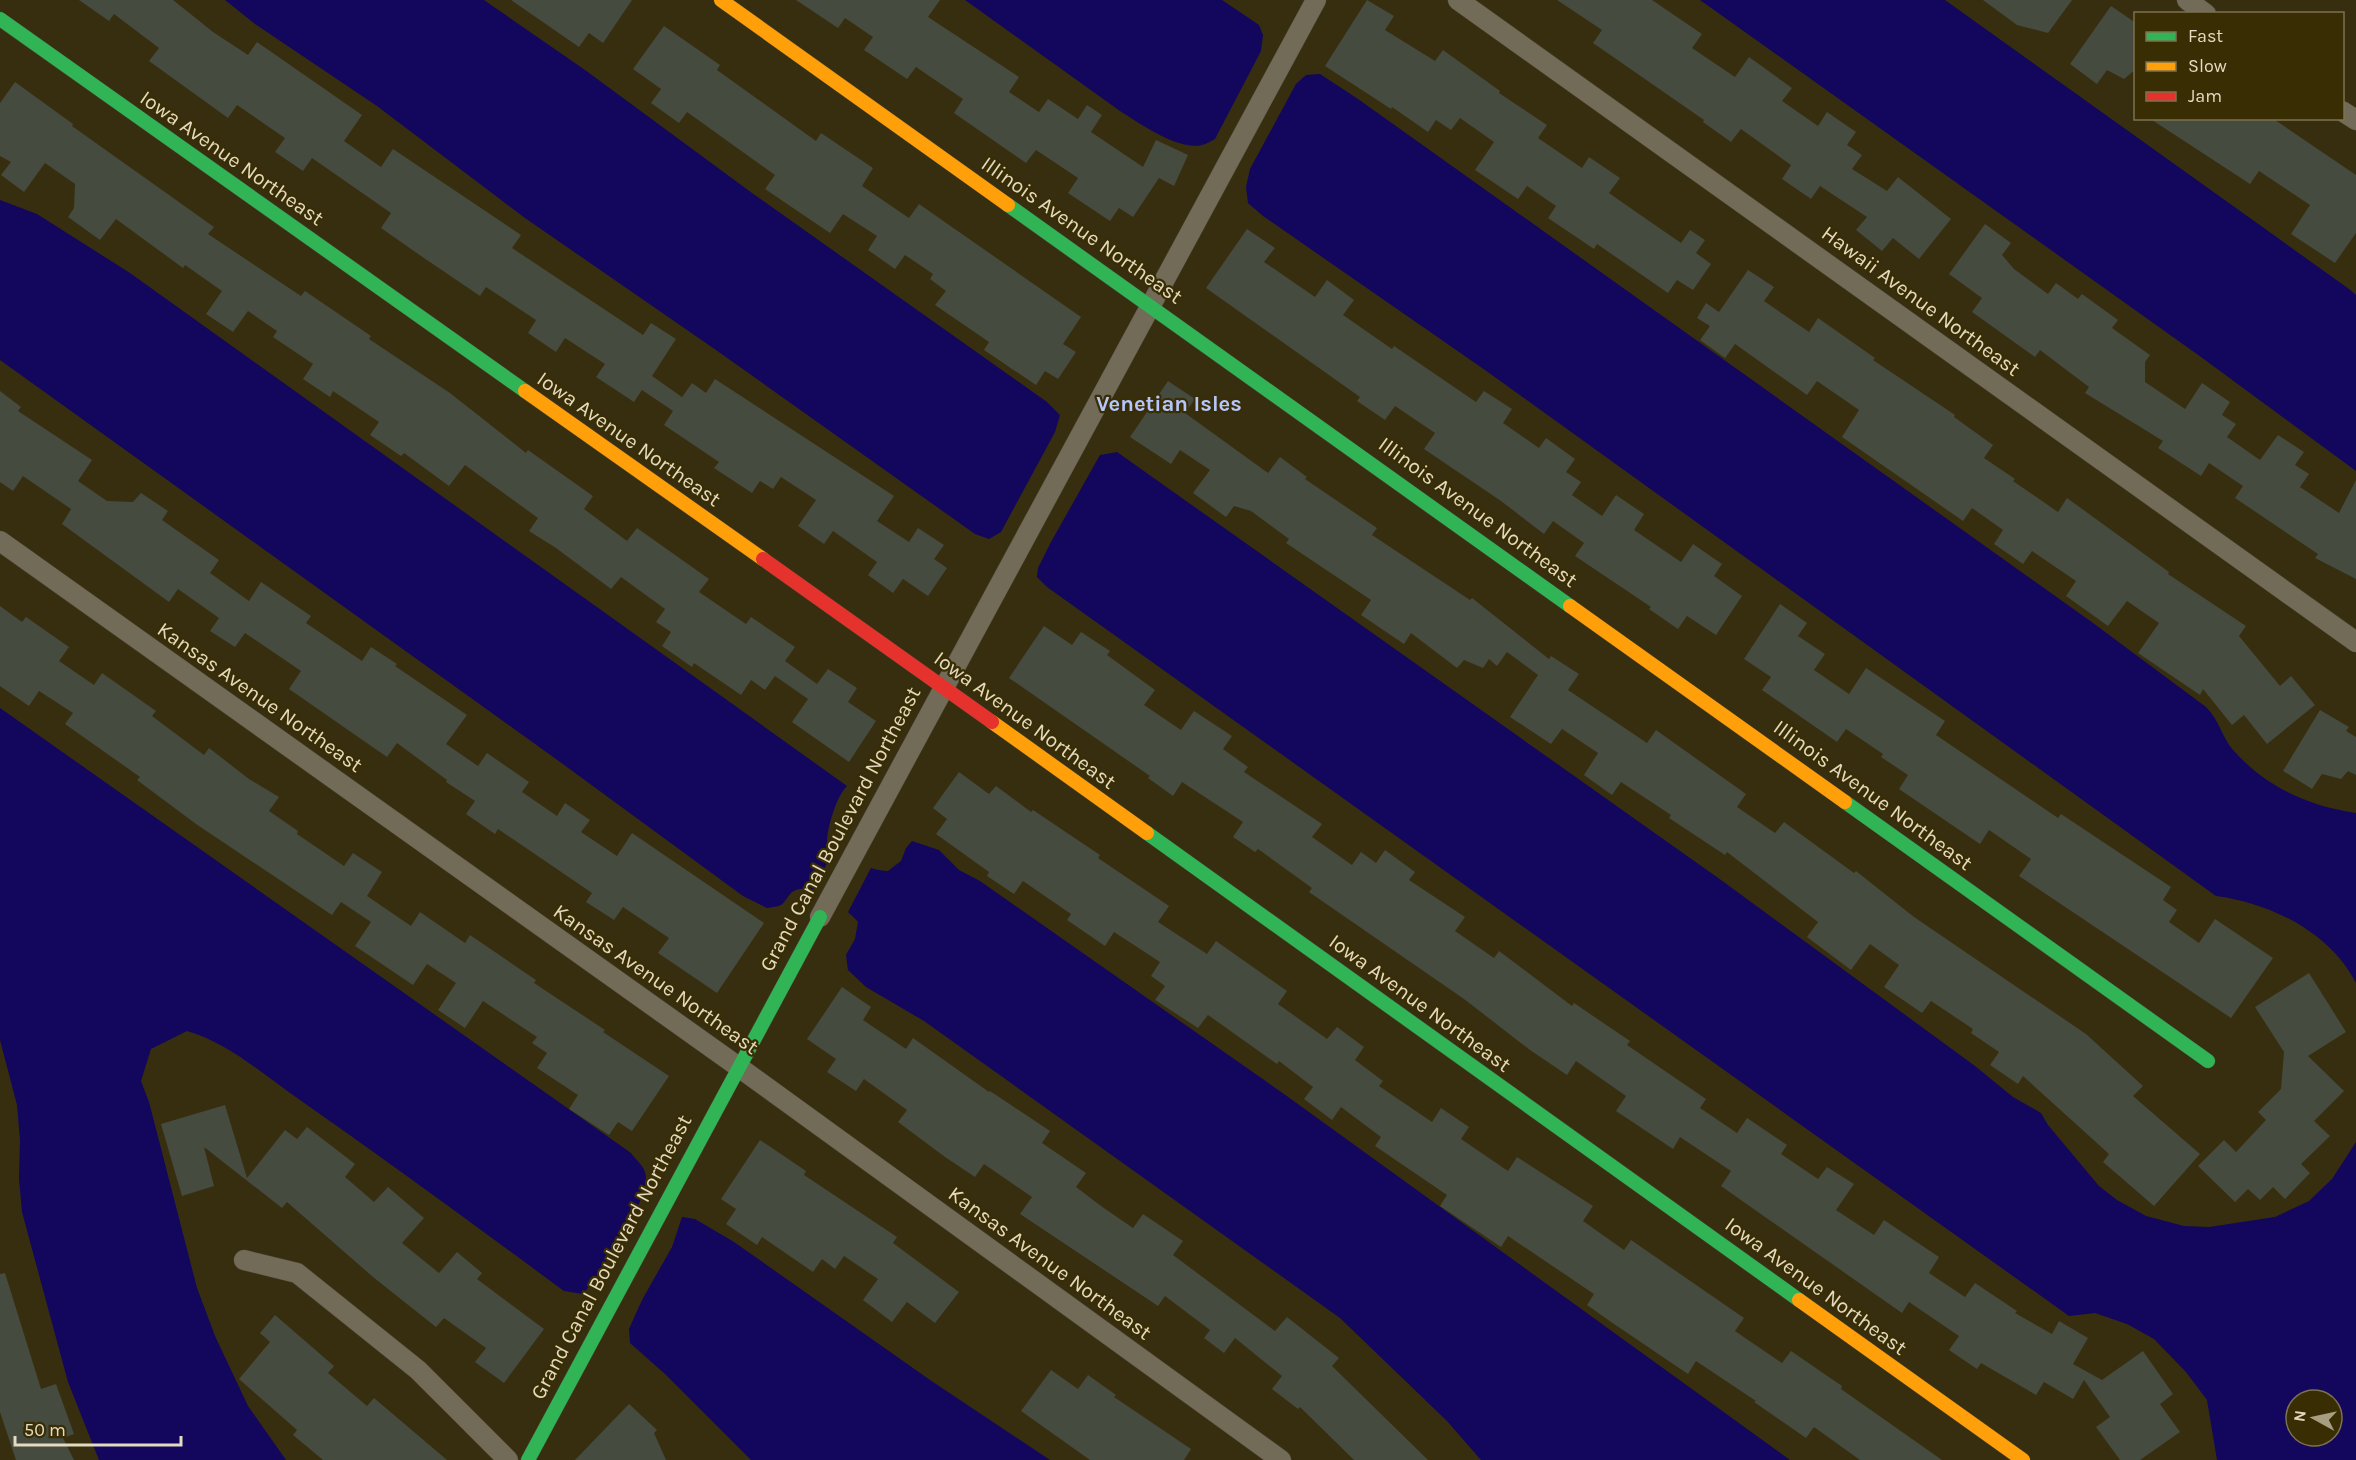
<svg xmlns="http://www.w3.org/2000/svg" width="2356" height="1460" viewBox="0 0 2356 1460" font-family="Karla,sans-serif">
  <rect width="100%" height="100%" fill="#372e10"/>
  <!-- water -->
  <g fill="#12065d" fill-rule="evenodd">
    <path d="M225,0H484L585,70L752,193L1047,402L1060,415L1055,432L1001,532L989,539L975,534L716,350L525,218L377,106L255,24Z"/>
    <path d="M965,0H1222L1259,25L1263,35L1261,51L1215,139C1211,141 1206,144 1202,145C1179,151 1139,123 1120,111Z"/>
    <path d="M1700,0H1945L2349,289L2356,295V471L2201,357Z"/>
    <path d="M1320,74L1358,99L2093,623L2206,707C2220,721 2221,736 2233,750C2266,787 2308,806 2356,813V983C2330,932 2270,903 2216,896L1485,370L1263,216L1248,203L1246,187L1250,169L1296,84L1306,75Z"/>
    <path d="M0,200L37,214L130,273L847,786C836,797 827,828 827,843C845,856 865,870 888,871L901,861L906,848L912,841L939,850L959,870L980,881L1284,1094L1790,1460H1481L1447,1421L1340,1318L924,1021L866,987L848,970L846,955L855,939L858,922C846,908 812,881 794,891C788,894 786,902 781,905C777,907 771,907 767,908L743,896L556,759L0,360Z"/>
    <path d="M1117,452L1721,880L1975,1066L2013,1097L2041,1113L2048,1125L2099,1186L2117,1200L2146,1216L2184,1226L2209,1227L2275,1217L2309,1201L2332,1179L2356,1142V1460H2217L2207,1400L2186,1372L2154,1339L2127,1324L2095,1313L2069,1316L1047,587L1037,577L1038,568L1051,542L1100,455ZM2296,1400H2332V1436H2296Z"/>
    <path d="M0,708L631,1153C635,1159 643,1165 645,1172C654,1195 599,1275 583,1294L564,1291C477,1227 389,1162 300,1100C265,1076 229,1043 187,1031L151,1049L141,1081L149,1102L197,1288L215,1336L248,1406L286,1460H99L68,1382L22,1212L19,1179L20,1140L17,1105L0,1040Z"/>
    <path d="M682,1217L695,1219L734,1242L930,1380L1050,1460H751L665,1374L630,1343L629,1329L642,1300L672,1247Z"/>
  </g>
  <!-- pier -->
  <path fill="#372e10" d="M836,846L872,866L847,914L812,892Z"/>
  <!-- building -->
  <g fill="#454b3e">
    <path d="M79,0H173L213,32L248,55L257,42L362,115L344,141L381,167L393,149L521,235L512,248L643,335L651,323L676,339L652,376L682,397L692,383L706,393L715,379L894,496L877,521L909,542L918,528L944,545L934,559L947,568L928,596L903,579L893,593L868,575L877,562L833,531L824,544L798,526L816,500L781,477L773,489L760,481L752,493L714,468L719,462L664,425L673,411L642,390L634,402L596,377L605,364L565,338L556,352L528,333L536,320L486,287L480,296L421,256L381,228L391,213L312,158L303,171L275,152L285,138L237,105L228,118L149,61L159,48L114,14L109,21Z"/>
    <path d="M511,0H632L603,43L589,33L579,47Z"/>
    <path d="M796,0H940L928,17L1019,77L1009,92L1039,112L1048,99L1078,119L1087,105L1102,115L1091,132L1143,167L1156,140L1188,155L1174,186L1159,178L1133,217L1119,208L1110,221L1068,193L1078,178L1036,150L1026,163L954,113L963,99L916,67L907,79L864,50L873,37L845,18L838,28Z"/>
    <path d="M1367,0L1394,16L1385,30L1435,61L1443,50L1500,91L1499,93L1547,125L1538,138L1582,168L1589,157L1620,178L1609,193L1639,214L1681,243L1690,230L1705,240L1696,253L1711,264L1693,290L1677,280L1668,293L1597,244L1594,249L1548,218L1556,206L1527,186L1518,199L1475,170L1494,142L1460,118L1451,130L1436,120L1428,132L1392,107L1391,109L1325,66Z"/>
    <path d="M1557,0H1652L1702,34L1692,48L1735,77L1749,57L1792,88L1782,101L1818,126L1827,112L1856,132L1847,145L1862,155L1852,169L1887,191L1898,177L1951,219L1919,259L1893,238L1882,251L1856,230L1867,217L1820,186L1811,199L1782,179L1791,165L1741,129L1731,142L1703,122L1704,120L1593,43L1602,30Z"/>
    <path d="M1983,0H2072L2048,33L2017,25Z"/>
    <path d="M2111,6L2136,23V69L2124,79L2107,70L2097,84L2070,64Z"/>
    <path d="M664,26L720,65L717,70L816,141L821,133L873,168L862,186L909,218L919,204L1081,317L1063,344L1076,352L1058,379L1045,371L1036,385L984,350L989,342L935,305L946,291L930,279L933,274L905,255L895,269L868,250L877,236L843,214L830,233L765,189L775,175L687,112L679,123L651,103L661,89L633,69Z"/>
    <path d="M15,82L73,124L72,126L214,227L208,234L301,296L305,291L371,336L369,339L450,393L526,453L528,450L593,496L584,509L627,541L637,528L709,579L699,592L746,624L751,617L795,647L785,661L817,684L828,669L857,688L848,702L876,721L849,762L792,722L808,699L775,676L765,690L751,680L741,695L694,663L692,667L662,646L671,632L656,622L665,609L621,577L611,589L556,548L529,531L538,518L465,465L449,486L404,453L401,456L370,435L379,422L333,391L330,397L303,379L313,364L273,337L277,331L248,311L233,332L206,314L222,291L185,265L183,268L116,219L100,240L68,217L74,208L75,184L45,163L24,192L1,175L11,162L0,156V103Z"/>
    <path d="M2149,118H2272L2356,175V233L2335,263L2291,234L2310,205L2259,171L2250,184Z"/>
    <path d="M1985,224L2011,243L2002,255L2014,269L2048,294L2056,283L2078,299L2082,294L2118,320L2112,328L2150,355L2145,362V382L2185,409L2202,383L2230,402L2222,415L2236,424L2227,437L2260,460L2278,435L2304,452L2295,465L2309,474L2300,487L2339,513L2356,480V579L2315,558L2318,554L2235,498L2243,486L2209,463L2201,476L2158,448L2163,441L2085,393L2089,387L2040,350L2035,357L1972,312L1982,298L1949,274Z"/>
    <path d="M1247,229L1275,248L1264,262L1315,297L1327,280L1354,300L1343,315L1392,349L1394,346L1476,402L1484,391L1512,409L1503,423L1539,448L1546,438L1575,459L1566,472L1581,482L1572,495L1602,516L1616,495L1644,514L1634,530L1681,562L1693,544L1722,564L1714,576L1742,596L1716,635L1687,616L1678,629L1649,609L1651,607L1575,556L1584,543L1553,521L1544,534L1501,501L1424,449L1435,433L1395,406L1385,420L1357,401L1360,397L1206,288Z"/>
    <path d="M1748,270L1774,287L1764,301L1809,332L1818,318L1875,358L1873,360L1955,415L1954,417L1993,445L1984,458L2015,479L2013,481L2058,512L2067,498L2169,572L2168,574L2246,626L2239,636L2280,686L2291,676L2315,705L2267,744L2244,715L2232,725L2203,689L2200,695L2138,653L2159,623L2127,601L2108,626L2066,596L2076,581L2032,551L2023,564L1994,544L2003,530L1972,508L1963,521L1842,437L1859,410L1817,381L1807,395L1735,344L1725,358L1700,340L1710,326L1697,318L1706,303L1719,312Z"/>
    <path d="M1168,381L1195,399L1185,413L1268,473L1280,457L1307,477L1305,479L1377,528L1372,535L1470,600L1472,598L1549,659L1551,656L1579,674L1568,690L1647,743L1656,730L1746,794L1737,807L1775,833L1784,822L1854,873L1856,871L1914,917L2086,1034L2143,1086L2133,1096L2200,1154L2154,1206L2103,1162L2109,1154L2023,1076L2018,1084L1990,1065L1999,1052L1971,1033L1973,1029L1931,1001L1922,1013L1884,987L1899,965L1870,944L1851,970L1807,937L1818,922L1727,852L1725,855L1669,818L1671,815L1621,782L1612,795L1584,775L1598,753L1562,729L1551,744L1510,717L1538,675L1507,652L1497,666L1489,659L1483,668L1464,660L1457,668L1411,633L1404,644L1361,615L1371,600L1286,543L1289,539L1251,511L1234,506L1226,517L1193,493L1210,470L1180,450L1171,464L1130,437Z"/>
    <path d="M0,391L21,407L18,411L92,460L78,481L107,501L133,502L141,493L168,511L162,520L219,560L210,573L249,601L261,582L311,616L306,623L362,661L371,647L397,664L395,666L467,715L446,744L478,766L487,753L529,782L522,792L557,816L565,803L590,820L581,832L617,856L632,833L764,923L717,993L658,953L669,938L623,907L614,920L586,902L592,893L498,829L495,834L466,814L475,801L446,782L447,780L397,743L387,757L289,689L301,671L245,633L235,647L210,631L219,618L178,589L169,602L62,524L71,509L23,476L13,491L0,482Z"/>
    <path d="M1780,604L1807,623L1798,636L1825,654L1814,670L1849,694L1866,668L1945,721L1936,735L2058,818L2061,814L2171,887L2163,900L2177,910L2169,922L2199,943L2215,919L2273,958L2231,1018L2019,876L2031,859L1989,830L1980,844L1899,789L1908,775L1881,757L1883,754L1846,729L1837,742L1762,690L1771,677L1744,659Z"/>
    <path d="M0,606L22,622L26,617L69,647L59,661L94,685L102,673L156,711L152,716L204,755L209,748L249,779L279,797L269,811L298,831L297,834L344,866L353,853L382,872L367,896L411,926L420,912L465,943L470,935L536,980L534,983L605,1030L603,1032L669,1076L632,1131L618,1122L609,1135L569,1109L578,1095L537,1068L547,1053L532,1043L537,1037L483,1001L465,1028L438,1010L456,983L427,964L413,985L355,946L371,922L341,902L332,915L196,824L137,780L140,777L65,724L73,713L39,691L29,706L0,686Z"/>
    <path d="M1044,626L1072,645L1081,632L1110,651L1107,655L1155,690L1144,705L1181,730L1194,711L1232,736L1223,749L1248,767L1244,772L1322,824L1312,837L1352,865L1361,852L1376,863L1385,850L1415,872L1409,880L1465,917L1455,931L1494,958L1499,951L1572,1006L1574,1003L1630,1041L1627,1045L1706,1099L1700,1108L1737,1133L1747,1118L1787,1145L1781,1154L1818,1179L1827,1167L1854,1184L1836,1210L1874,1235L1884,1220L1939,1257L1929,1273L1965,1297L1975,1283L2017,1311L2015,1313L2052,1334L2059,1321L2088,1338L2073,1364L2102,1380L2143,1351L2173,1394L2160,1404L2180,1432L2140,1460H2120L2096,1427L2110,1417L2084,1380L2073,1399L2044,1382L2036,1395L1981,1363L1977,1369L1949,1350L1959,1336L1909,1302L1902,1313L1721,1186L1731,1171L1680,1137L1673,1149L1616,1111L1626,1096L1576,1061L1567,1075L1530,1050L1464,999L1309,892L1312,888L1258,849L1255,852L1233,837L1243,822L1182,782L1173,796L1148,778L1150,776L1009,678Z"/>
    <path d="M2320,710L2349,727L2346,731L2356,737V775L2348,771L2341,779L2322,774L2312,789L2283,771Z"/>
    <path d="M959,772L989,794L996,786L1031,812L1033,810L1100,855L1098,858L1169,906L1158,922L1207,954L1216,941L1287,991L1278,1004L1327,1039L1337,1027L1364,1047L1355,1060L1383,1081L1379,1086L1432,1122L1441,1108L1469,1127L1461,1139L1508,1171L1517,1157L1565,1188L1593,1206L1583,1221L1624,1250L1631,1240L1744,1318L1735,1331L1782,1363L1791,1351L1842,1386L1841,1389L1942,1460H1860L1814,1427L1806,1438L1754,1402L1756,1401L1696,1361L1688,1374L1614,1324L1587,1305L1594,1294L1508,1236L1501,1247L1440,1206L1447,1195L1375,1146L1381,1137L1341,1107L1332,1120L1304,1099L1313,1087L1279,1061L1277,1064L1208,1015L1198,1028L1155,1000L1165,986L1151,976L1160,962L1114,932L1105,946L1067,920L1071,914L1023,881L1014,894L987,876L989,872L936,834L947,819L933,808Z"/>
    <path d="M2309,973L2346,1032L2308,1056L2344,1091L2314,1121L2330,1136L2301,1164L2310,1173L2285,1199L2273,1187L2260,1200L2248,1189L2235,1202L2198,1166L2224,1140L2236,1152L2266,1120L2258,1112L2281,1089L2284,1052L2255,1007Z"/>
    <path d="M842,987L871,1007L863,1020L906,1049L913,1038L989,1092L990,1091L1050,1131L1042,1143L1086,1173L1076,1187L1101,1206L1133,1228L1143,1214L1183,1241L1173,1255L1275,1331L1287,1317L1339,1358L1332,1366L1428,1460H1354L1300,1407L1298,1409L1272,1389L1282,1376L1235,1338L1224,1353L1204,1338L1210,1330L1165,1296L1158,1306L1020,1214L1032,1197L984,1164L975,1177L945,1157L898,1122L907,1110L864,1079L856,1091L827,1072L836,1059L807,1039Z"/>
    <path d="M225,1105L247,1178L285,1130L297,1139L307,1127L355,1164L345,1177L374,1202L388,1187L424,1218L402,1243L439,1273L457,1252L482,1273L477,1279L544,1329L504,1383L475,1362L486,1348L444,1318L436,1327L373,1277L287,1202L282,1208L204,1147L214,1186L182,1196L161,1124Z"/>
    <path d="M760,1140L806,1171L804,1175L897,1237L893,1243L959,1292L935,1323L907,1302L892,1322L863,1300L878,1279L844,1256L835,1269L822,1259L813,1272L762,1237L757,1245L726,1224L736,1209L721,1199Z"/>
    <path d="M5,1273L41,1389L56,1384L74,1434L63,1438L74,1460H16L0,1412V1274Z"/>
    <path d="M275,1315L334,1366L328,1373L367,1406L374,1398L447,1460H323L293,1435L297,1430L239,1379L270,1342L260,1333Z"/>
    <path d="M1051,1370L1078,1389L1088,1375L1116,1395L1114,1397L1191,1449L1184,1460H1090L1021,1411Z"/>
    <path d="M629,1404L657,1430L654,1433L666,1460H575Z"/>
  </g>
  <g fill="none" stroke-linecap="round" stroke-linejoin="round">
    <!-- street casing -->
    <g stroke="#4a4330" stroke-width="21">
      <g id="street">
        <path d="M1458,0L2356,642"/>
        <path d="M2187,0L2206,14"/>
        <path d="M2342,111L2356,120"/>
        <path d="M0,541L740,1068L1281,1460"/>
        <path d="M820,917L1316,0"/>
        <path d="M244,1260L297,1273L418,1370L508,1460"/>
      </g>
    </g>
    <!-- fast casing -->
    <g stroke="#4a4330" stroke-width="15">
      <g id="fast">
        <path d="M0,19L525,391"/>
        <path d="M1008,205L1570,606"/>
        <path d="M1845,802L2208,1061"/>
        <path d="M1147,833L1799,1300"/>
        <path d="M528,1460L820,917"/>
      </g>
    </g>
    <!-- slow casing -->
    <g stroke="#4a4330" stroke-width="15">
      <g id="slow">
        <path d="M721,0L1008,205"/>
        <path d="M525,391L763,559"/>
        <path d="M1570,606L1845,802"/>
        <path d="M992,722L1147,833"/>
        <path d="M1799,1300L2023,1460"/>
      </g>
    </g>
    <!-- jam casing -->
    <g stroke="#4a4330" stroke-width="15">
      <path id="jam" d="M763,559L992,722"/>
    </g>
    <!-- street -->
    <use href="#street" stroke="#726b57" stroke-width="20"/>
    <!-- fast -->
    <use href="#fast" stroke="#30b455" stroke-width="14"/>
    <!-- slow -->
    <use href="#slow" stroke="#ff9f0a" stroke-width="14"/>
    <!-- jam -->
    <use href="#jam" stroke="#e5322d" stroke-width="14"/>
  </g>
  <g text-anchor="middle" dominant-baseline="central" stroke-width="4.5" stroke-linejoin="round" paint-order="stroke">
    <!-- street labels -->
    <g font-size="21" fill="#e4dac0" stroke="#392d04">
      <text transform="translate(232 158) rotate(35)">Iowa Avenue Northeast</text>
      <text transform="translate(1082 230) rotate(35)">Illinois Avenue Northeast</text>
      <text transform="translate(1921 301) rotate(36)">Hawaii Avenue Northeast</text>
      <text transform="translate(629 439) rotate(35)">Iowa Avenue Northeast</text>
      <text transform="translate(1478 512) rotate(36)">Illinois Avenue Northeast</text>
      <text transform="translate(260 697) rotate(35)">Kansas Avenue Northeast</text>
      <text transform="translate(1025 720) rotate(36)">Iowa Avenue Northeast</text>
      <text transform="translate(1873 795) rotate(36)">Illinois Avenue Northeast</text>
      <text transform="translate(840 829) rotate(-62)">Grand Canal Boulevard Northeast</text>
      <text transform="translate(656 979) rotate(35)">Kansas Avenue Northeast</text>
      <text transform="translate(1420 1003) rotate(36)">Iowa Avenue Northeast</text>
      <text transform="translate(611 1257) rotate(-62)">Grand Canal Boulevard Northeast</text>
      <text transform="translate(1050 1263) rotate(36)">Kansas Avenue Northeast</text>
      <text transform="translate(1816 1286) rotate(36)">Iowa Avenue Northeast</text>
    </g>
    <!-- neighbourhood labels -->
    <g font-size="22" font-weight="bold" fill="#b4c6fd" stroke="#392d04">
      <text x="1169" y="404">Venetian Isles</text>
    </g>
  </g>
  <!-- legend -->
  <rect x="2134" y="12" width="210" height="108" fill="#392d04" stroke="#7d724f" stroke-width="1.5"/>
  <rect x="2146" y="32" width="30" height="9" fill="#30b455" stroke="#7d724f" stroke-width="1.5"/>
  <text x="2188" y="42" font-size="18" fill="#e4dac0">Fast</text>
  <rect x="2146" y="62" width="30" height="9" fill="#ff9f0a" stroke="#7d724f" stroke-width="1.5"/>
  <text x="2188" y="72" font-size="18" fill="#e4dac0">Slow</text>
  <rect x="2146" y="92" width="30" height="9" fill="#e5322d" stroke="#7d724f" stroke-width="1.5"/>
  <text x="2188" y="102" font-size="18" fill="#e4dac0">Jam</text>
  <!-- north arrow -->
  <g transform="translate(2314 1418) rotate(278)"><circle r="28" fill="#392d04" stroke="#7d724f" stroke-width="1.5"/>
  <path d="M0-4.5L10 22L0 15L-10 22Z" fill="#a79e82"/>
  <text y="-9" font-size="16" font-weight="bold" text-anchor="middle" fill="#e4dac0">N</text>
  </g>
  <!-- scale -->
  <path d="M15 1436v9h166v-9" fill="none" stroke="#e4dac0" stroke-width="3"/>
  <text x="24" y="1436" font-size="18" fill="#e4dac0" stroke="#392d04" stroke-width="4.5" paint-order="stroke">50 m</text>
</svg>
